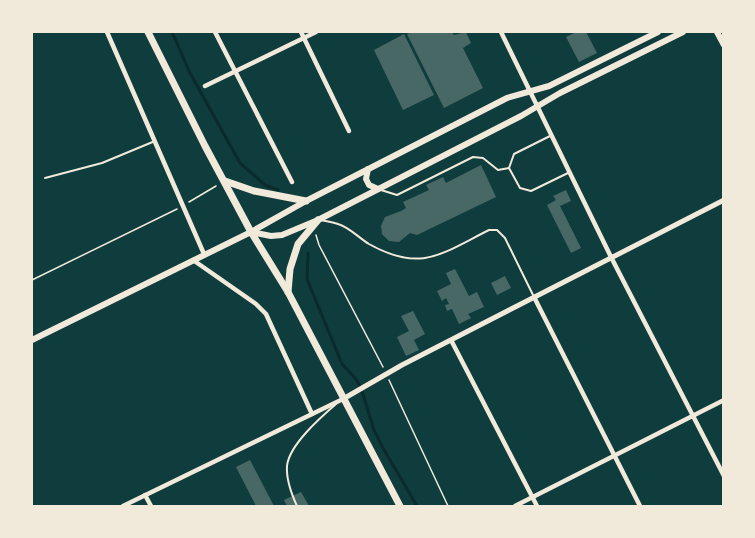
<svg xmlns="http://www.w3.org/2000/svg" width="755" height="538" viewBox="0 0 755 538" font-family="'Fira Sans',sans-serif">
  <rect width="100%" height="100%" fill="#0f3d3e"/>
  <g fill="none" stroke-linecap="round" stroke-linejoin="round">
    <!-- stream -->
    <g stroke="#0a2a2b" stroke-width="3">
      <path d="M172,32L190,73L240,163L265,185L278,190"/>
      <path d="M308,253L307,279L342,364L355,378L361,388L374,430L383,448L417,506"/>
    </g>
  </g>
  <!-- building -->
  <g fill="#486865">
    <path d="M412,32H452L454,35L466,32L471,43L463,48L483,88L444,108L407,34Z"/>
    <path d="M576,32H586L597,53L579,62L566,37Z"/>
    <path d="M404,34L434,95L403,110L374,50Z"/>
    <path d="M481,165L496,197L417,235L410,233L399,242L389,241L382,234L381,226L385,217L401,211L406,208L403,202L429,190L426,185L443,177L446,183Z"/>
    <path d="M566,190L571,201L560,206L581,248L571,253L547,205L556,200L553,196Z"/>
    <path d="M455,269L469,296L477,292L484,307L468,314L471,318L459,324L452,309L447,311L445,305L449,304L446,298L442,301L437,291L451,284L446,273Z"/>
    <path d="M505,276L511,288L497,295L491,283Z"/>
    <path d="M413,311L425,334L414,340L419,350L406,356L397,337L409,331L401,316Z"/>
    <path d="M250,460L274,506H256L236,467Z"/>
    <path d="M301,492L309,506H287L284,500Z"/>
  </g>
  <g fill="none" stroke-linecap="round" stroke-linejoin="round">
    <!-- path -->
    <g stroke="#f1e9da" stroke-width="1.5">
      <path d="M189,202L216,186"/>
      <path d="M316,235L319,245L383,367"/>
      <path d="M32,280L177,209"/>
      <path d="M389,380L448,506"/>
    </g>
    <!-- service -->
    <g stroke="#f1e9da" stroke-width="2">
      <path d="M509,168L514,154L550,136"/>
      <path d="M45,178L102,163L155,141"/>
      <path d="M381,190L397,195L473,157L483,158L498,170L509,168L520,188L531,191L570,172"/>
      <path d="M320,220C326,221 332,222 338,224C349,227 359,238 369,244C421,273 441,254 489,230H497L505,238L534,297"/>
      <path d="M297,506C291,493 286,480 287,466C289,445 321,417 336,404"/>
    </g>
    <!-- minor -->
    <g stroke="#f1e9da" stroke-width="4.5">
      <path d="M107,32L204,254"/>
      <path d="M215,32L292,182"/>
      <path d="M301,32L349,131"/>
      <path d="M501,32L611,257L724,476"/>
      <path d="M205,86L316,32"/>
      <path d="M193,260L256,304L266,314L312,414"/>
      <path d="M534,297L640,506"/>
      <path d="M451,340L537,506"/>
      <path d="M145,495L151,506"/>
      <path d="M123,506L343,399"/>
      <path d="M515,506L724,400"/>
    </g>
    <!-- tertiary -->
    <path stroke="#f1e9da" stroke-width="5" d="M343,399L402,365L724,200"/>
    <!-- secondary -->
    <g stroke="#f1e9da" stroke-width="6">
      <path d="M717,32L724,45"/>
      <path d="M368,169L366,179L369,185L378,189"/>
      <path d="M251,232L271,236L282,235L318,220L521,116L560,93L683,32"/>
      <path d="M32,340L251,232L306,201L507,98L549,86L658,32"/>
    </g>
    <!-- trunk -->
    <g stroke="#f1e9da" stroke-width="7">
      <path d="M148,32L205,146L251,232L288,292L400,506"/>
      <path d="M225,181L254,191L306,201"/>
      <path d="M288,292L290,269L298,244L318,220"/>
    </g>
  </g>
  <!-- border -->
  <rect width="755" height="538" fill="none" stroke="#f1e9da" stroke-width="66"/>
</svg>
